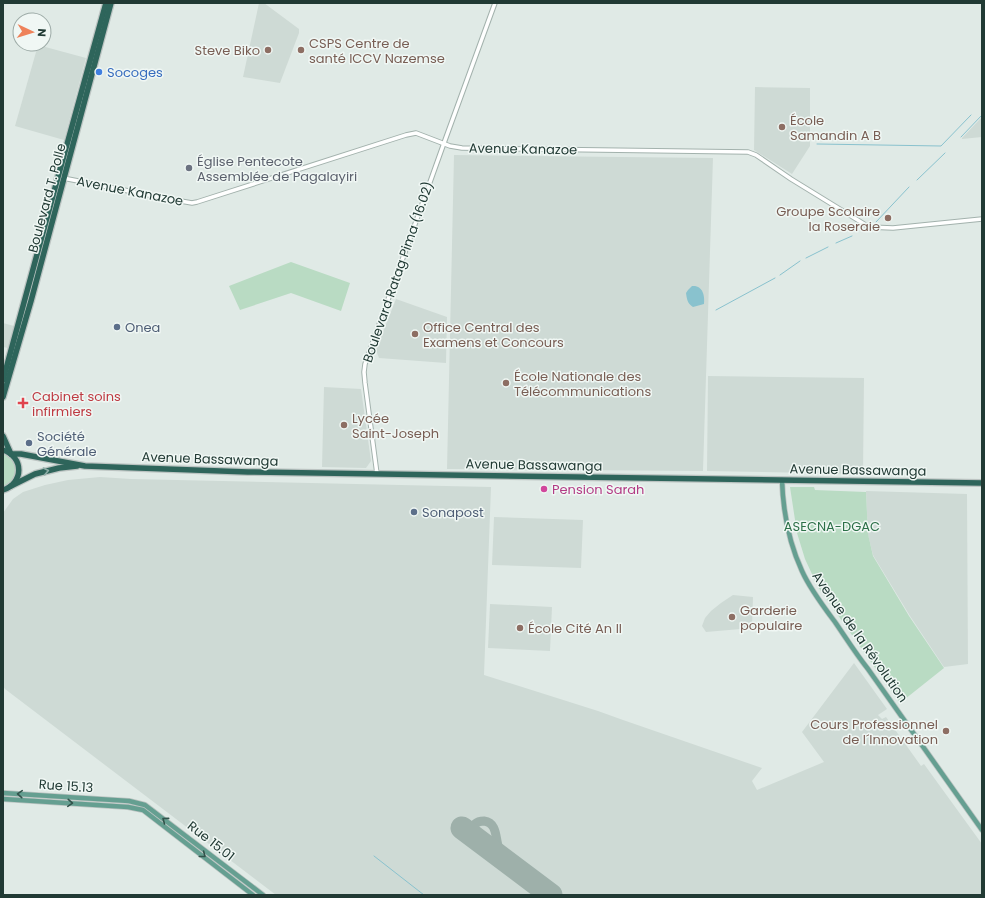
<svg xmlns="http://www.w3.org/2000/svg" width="985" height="898" viewBox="0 0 985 898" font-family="Poppins,sans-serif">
  <rect width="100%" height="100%" fill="#e0eae6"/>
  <!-- built -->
  <g fill="#cedad5">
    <path d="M259,3H264L299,29V33L280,83L243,77Z"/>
    <path d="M38,45L86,58L64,140L15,126Z"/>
    <path d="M755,87L810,88V146L792,174L754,150Z"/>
    <path d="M982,117V137L962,139V138Z"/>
    <path d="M454,155L713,158L703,471L447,469Z"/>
    <path d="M396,299L447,317L446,363L379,358L376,350Z"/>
    <path d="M3,323L14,326L8,348L3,347Z"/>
    <path d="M708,376L864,378L863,474L707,471Z"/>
    <path d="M324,387L361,389L371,461L366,468L322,467Z"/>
    <path d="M100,477L131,479L491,487L484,675L598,711L623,720L762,768L752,781L757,790L824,762L802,732L854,663L887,709L878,715L882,719L886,717L921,766L924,764L982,844V895H276L5,689L3,686V513L13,499L23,492L45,485L68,480Z"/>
    <path d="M866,491L967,494L968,664L944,667L910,616L873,555L868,535Z"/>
    <path d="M494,517L583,520L581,568L492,565Z"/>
    <path d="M733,595L753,597L752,628L706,632L702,626L705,618L711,611L721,603Z"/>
    <path d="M490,604L552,607L550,651L488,648Z"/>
  </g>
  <!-- green -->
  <g fill="#b9dbc3">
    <path d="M291,262L350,283L341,311L291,293L240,310L229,286Z"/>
    <path d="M3,452C14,457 22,472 12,482C9,484 6,486 3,488Z"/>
    <path d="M790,487H814L815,490L866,492L868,534L873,556L909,616L944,668L900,703L818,587L805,559L797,533Z"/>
  </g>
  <!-- water -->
  <path fill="#89c2ce" d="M692,286C703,285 705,296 704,304L693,307C687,303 687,299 686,293L688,290Z"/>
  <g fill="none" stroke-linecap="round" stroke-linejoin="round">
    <!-- stream -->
    <g stroke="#89c2ce" stroke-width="1">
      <path d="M961,137L982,115"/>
      <path d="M817,144L941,146L971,115"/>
      <path d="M917,180L945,153"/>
      <path d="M876,222L909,187"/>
      <path d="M836,243L852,236"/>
      <path d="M806,258L828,247"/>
      <path d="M780,275L800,261"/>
      <path d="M716,310L775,278"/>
      <path d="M374,856L424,895"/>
    </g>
    <!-- taxiway -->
    <path stroke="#9eb0aa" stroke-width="9" d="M490,849C481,850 470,845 470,834C470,831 472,826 475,824C477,822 481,821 484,821C498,823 495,839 499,849C501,854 504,858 507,862"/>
    <!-- runway -->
    <path stroke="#9eb0aa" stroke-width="23" d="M462,828L551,895"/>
    <!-- minor casing -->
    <g stroke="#a3b2ad" stroke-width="5.5">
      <g id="minor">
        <path d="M63,178L169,199L192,203L197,202L406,135L416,133L450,146L462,148L748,152L756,155L791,179L869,227L893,228L982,219"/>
        <path d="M377,474L365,383L364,372L365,364L444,143L495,3"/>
      </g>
    </g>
    <!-- major casing -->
    <g stroke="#bcc4c2" stroke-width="6">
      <g id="major">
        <path d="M782,480C783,511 789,543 802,571C810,589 823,606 835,622C846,638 856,654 868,669C906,723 944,776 982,830"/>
        <path d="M3,793L129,801L145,805L263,895"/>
        <path d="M3,799L128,807L143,810L253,895"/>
      </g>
    </g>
    <!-- highway casing -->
    <g stroke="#bcc4c2" stroke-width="8">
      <g id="highway">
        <path d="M3,380L58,177L106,3"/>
        <path d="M3,397L31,301L111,3"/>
        <path d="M3,436L11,454"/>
        <path d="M3,450C24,457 24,483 3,490"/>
        <path d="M11,454H21L85,466L248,472L982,483"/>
        <path d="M11,486L35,474L59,468L77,466"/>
      </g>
    </g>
    <!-- minor -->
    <use href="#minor" stroke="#fff" stroke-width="3.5"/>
    <!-- major -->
    <use href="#major" stroke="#659f91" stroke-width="4.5"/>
    <!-- highway -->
    <use href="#highway" stroke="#2e655b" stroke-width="5.5"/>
  </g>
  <!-- one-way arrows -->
  <defs><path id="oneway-chevron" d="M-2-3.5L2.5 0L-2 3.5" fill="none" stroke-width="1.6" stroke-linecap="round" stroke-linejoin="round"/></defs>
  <use stroke="#8faea8" href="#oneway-chevron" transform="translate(46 471) rotate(-12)"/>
  <g stroke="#32534b">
    <use href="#oneway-chevron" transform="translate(20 794) rotate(-176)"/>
    <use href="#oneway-chevron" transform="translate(70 803) rotate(4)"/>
    <use href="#oneway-chevron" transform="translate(165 820) rotate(-143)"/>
    <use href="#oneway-chevron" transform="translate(203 855) rotate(38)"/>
  </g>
  <!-- markers -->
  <g fill="#8d6e63" stroke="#f0f7f4" stroke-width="1.5">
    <circle cx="268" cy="50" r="4"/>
    <circle cx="301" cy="50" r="4"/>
    <circle cx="782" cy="127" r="4"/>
    <circle cx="888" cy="218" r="4"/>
    <circle cx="415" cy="334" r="4"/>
    <circle cx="506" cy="383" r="4"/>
    <circle cx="344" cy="425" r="4"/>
    <circle cx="732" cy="617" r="4"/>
    <circle cx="520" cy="628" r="4"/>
    <circle cx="946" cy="731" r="4"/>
  </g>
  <circle fill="#3f7fe0" stroke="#f0f7f4" stroke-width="1.5" cx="99" cy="72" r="4"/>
  <circle fill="#6b7280" stroke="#f0f7f4" stroke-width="1.5" cx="189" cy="168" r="4"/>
  <g fill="#5c6f8a" stroke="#f0f7f4" stroke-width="1.5">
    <circle cx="117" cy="327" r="4"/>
    <circle cx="29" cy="443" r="4"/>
    <circle cx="414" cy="512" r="4"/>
  </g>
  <path fill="#e0444e" stroke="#f0f7f4" stroke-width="1.5" d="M21 397h4v4h4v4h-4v4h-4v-4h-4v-4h4z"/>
  <circle fill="#d1479c" stroke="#f0f7f4" stroke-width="1.5" cx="544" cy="489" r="4"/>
  <g text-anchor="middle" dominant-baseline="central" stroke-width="3" stroke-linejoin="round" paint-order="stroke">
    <!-- education labels -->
    <g font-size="13" fill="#785e54" stroke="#f0f7f4" text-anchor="start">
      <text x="309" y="43">CSPS Centre de<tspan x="309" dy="15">santé ICCV Nazemse</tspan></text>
      <text x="260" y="50" text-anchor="end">Steve Biko</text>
      <text x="790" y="120">École<tspan x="790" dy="15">Samandin A B</tspan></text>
      <text x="880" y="211" text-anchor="end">Groupe Scolaire<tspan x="880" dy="15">la Roseraie</tspan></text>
      <text x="423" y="327">Office Central des<tspan x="423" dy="15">Examens et Concours</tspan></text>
      <text x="514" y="376">École Nationale des<tspan x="514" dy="15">Télécommunications</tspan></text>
      <text x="352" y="418">Lycée<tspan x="352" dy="15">Saint-Joseph</tspan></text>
      <text x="740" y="610">Garderie<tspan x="740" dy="15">populaire</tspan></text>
      <text x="528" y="628">École Cité An II</text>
      <text x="938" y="724" text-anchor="end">Cours Professionnel<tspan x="938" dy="15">de l´Innovation</tspan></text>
    </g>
    <!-- shop labels -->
    <g font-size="13" fill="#366cbe" stroke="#f0f7f4" text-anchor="start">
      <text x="107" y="72">Socoges</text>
    </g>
    <!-- street labels -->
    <g font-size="13" fill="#213a34" stroke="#f0f7f4">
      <text transform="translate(523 149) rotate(1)">Avenue Kanazoe</text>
      <text transform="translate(130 191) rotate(11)">Avenue Kanazoe</text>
      <text transform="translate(47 198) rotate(-75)">Boulevard T. Polle</text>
      <text transform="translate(398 272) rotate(-71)">Boulevard Ratag Pima (16.02)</text>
      <text transform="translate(210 459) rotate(2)">Avenue Bassawanga</text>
      <text transform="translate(534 465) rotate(1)">Avenue Bassawanga</text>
      <text transform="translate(858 470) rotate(1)">Avenue Bassawanga</text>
      <text transform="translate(860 637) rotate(55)">Avenue de la Révolution</text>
      <text transform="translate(66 786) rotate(4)">Rue 15.13</text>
      <text transform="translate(211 841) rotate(38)">Rue 15.01</text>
    </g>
    <!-- worship labels -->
    <g font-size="13" fill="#5b616d" stroke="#f0f7f4" text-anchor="start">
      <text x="197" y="161">Église Pentecote<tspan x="197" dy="15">Assemblée de Pagalayiri</tspan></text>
    </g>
    <!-- service labels -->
    <g font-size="13" fill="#4e5e75" stroke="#f0f7f4" text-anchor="start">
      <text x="125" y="327">Onea</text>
      <text x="37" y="436">Société<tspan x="37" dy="15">Générale</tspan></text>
      <text x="422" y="512">Sonapost</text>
    </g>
    <!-- health labels -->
    <g font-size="13" fill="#be3a42" stroke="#f0f7f4" text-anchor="start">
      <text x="32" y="396">Cabinet soins<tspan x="32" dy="15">infirmiers</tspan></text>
    </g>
    <!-- hotel labels -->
    <g font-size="13" fill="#b23c85" stroke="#f0f7f4" text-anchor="start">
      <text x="552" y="489">Pension Sarah</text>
    </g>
    <!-- park labels -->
    <g font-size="13" fill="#2c7048" stroke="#f0f7f4">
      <text x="832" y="526">ASECNA-DGAC</text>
    </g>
  </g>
  <!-- border -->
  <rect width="985" height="898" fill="none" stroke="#213a34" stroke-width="8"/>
  <!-- north arrow -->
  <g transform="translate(32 32) rotate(94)"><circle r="19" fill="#f0f7f4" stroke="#9daba7"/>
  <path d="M0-3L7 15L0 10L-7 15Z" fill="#ee825a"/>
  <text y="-6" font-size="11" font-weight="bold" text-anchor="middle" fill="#213a34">N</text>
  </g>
</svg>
